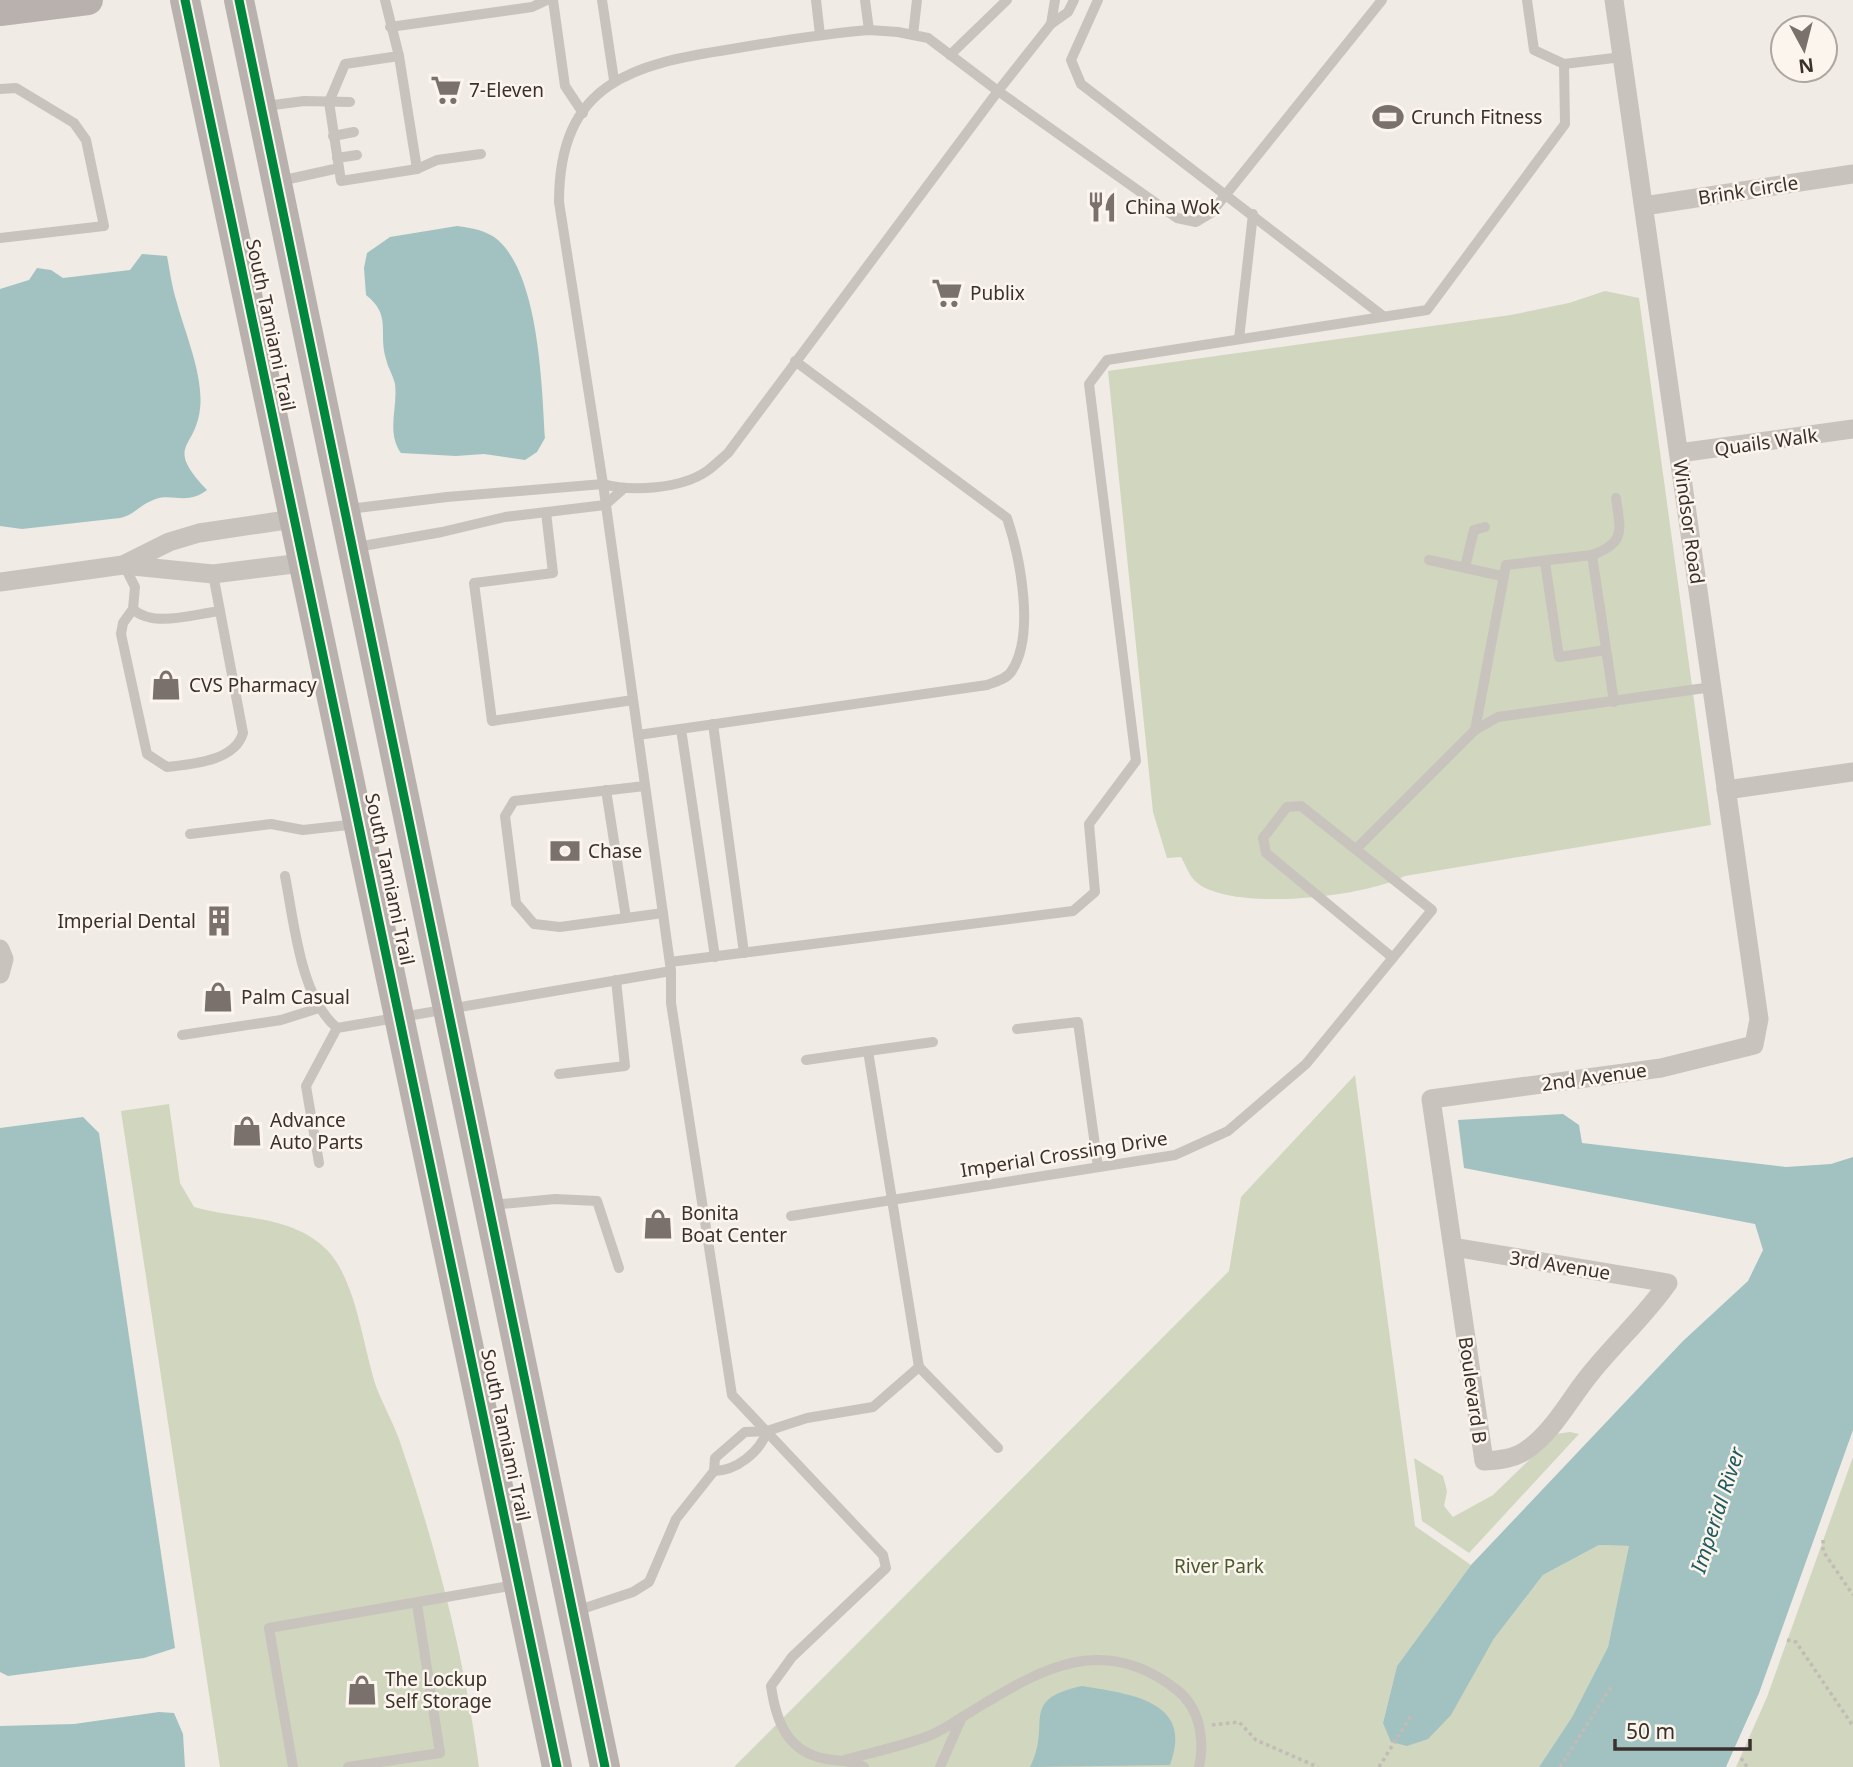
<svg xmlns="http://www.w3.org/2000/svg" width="1853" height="1767" viewBox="0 0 1853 1767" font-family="'Noto Sans',sans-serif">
  <rect width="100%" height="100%" fill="#f0ebe5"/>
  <!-- green -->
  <g fill="#d1d6bf">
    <path d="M1605,291L1639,298L1711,825L1405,876C1366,897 1229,913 1195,881C1189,875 1185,864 1181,857L1167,858L1153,812L1108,371L1511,315L1569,303Z"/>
    <path d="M1355,1075L1415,1526L1471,1565L1397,1666L1383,1723L1493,1640L1543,1575L1599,1545L1630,1546L1608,1647L1572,1717L1539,1767H734L1229,1271L1241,1197Z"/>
    <path d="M169,1104L180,1183L194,1207C239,1220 291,1214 327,1250C357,1281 363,1349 377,1389C385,1409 396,1428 402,1448C437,1550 465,1660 479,1767H220L121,1111Z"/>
    <path d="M1570,1432L1579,1434L1469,1553L1422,1521L1414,1458L1443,1476L1447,1491L1444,1506L1453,1517L1493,1495L1556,1434Z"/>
    <path d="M1853,1457V1767H1736L1767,1697Z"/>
  </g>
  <!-- water -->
  <g fill="#a1c2c1">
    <path d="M457,226C472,228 486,230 498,240C539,277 542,385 545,438L537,452L525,460L484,454L456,456L401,453C386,432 398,408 395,384C393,375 388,368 386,359C378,332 392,315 366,295L364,268L367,253L390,237Z"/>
    <path d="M142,254L167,256C170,272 172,287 177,303C185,333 204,376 200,409C195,451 164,444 207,490C187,506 171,492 153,500C140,505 134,515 120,518L22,529L0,526V289L29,280L37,268L51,270L63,278L130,270Z"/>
    <path d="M1563,1114L1579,1125L1582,1143L1786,1167L1831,1164L1853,1157V1430L1759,1693L1726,1767H1539L1572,1717L1608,1647L1629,1546L1599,1545L1543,1575L1493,1640L1451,1715L1428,1739L1407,1746L1391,1742L1383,1723L1397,1666L1471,1565L1683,1341L1748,1281L1763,1250L1755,1224L1464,1168L1458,1120Z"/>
    <path d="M83,1117L99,1133L175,1648L144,1658L8,1676L0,1672V1128Z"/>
    <path d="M1082,1686C1129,1694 1195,1700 1170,1765L1030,1767C1053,1723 1017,1700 1082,1686Z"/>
    <path d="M159,1712L174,1713L183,1734L185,1767H0V1726L74,1724Z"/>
  </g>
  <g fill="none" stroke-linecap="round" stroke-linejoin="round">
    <!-- path -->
    <g stroke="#c2bbb6" stroke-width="3.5" stroke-dasharray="3.5 3.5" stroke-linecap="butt">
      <path d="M1823,1540V1551L1853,1595"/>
      <path d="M1787,1640L1796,1642L1853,1726"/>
      <path d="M1212,1725L1239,1722L1256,1740L1318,1767"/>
      <path d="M1741,1758L1747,1767"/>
      <path d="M1379,1767L1412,1714"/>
      <path d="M1560,1767L1611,1687"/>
    </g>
    <!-- service -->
    <g stroke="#c9c3be" stroke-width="10">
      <path d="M553,0L565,86L583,113"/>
      <path d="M602,0L614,80"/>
      <path d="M816,0L820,35"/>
      <path d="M865,0L869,30"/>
      <path d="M1098,0L1071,60L1081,84L1383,316"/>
      <path d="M1527,0L1534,50L1564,64L1622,57"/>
      <path d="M1051,24L1055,0"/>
      <path d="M390,27L532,7L547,0"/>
      <path d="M913,35L917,0"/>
      <path d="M950,55L1007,0"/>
      <path d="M399,56L417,169L437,160L481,154"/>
      <path d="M0,89L16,88L74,123L86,140L104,226L0,238"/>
      <path d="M266,106L304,101L350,102"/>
      <path d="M333,136L354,132"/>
      <path d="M337,158L357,155"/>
      <path d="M339,168L341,181L417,169"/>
      <path d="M280,181L339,168L329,102L345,64L399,56L385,0"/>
      <path d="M1239,339L1253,214"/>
      <path d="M349,509L447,497L603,484C631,492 681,489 707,471C714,466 721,459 728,453L998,91L1177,218L1196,222L1211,213L1382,0"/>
      <path d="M546,512L553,573L474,583L492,721L633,700"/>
      <path d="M357,547L442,532L505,517L605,505L622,490"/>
      <path d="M1592,555C1627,542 1620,530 1616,498"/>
      <path d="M1429,560L1502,576"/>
      <path d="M1545,562L1559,657L1606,650"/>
      <path d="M124,565L135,587L133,609C153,628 194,614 220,611"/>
      <path d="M1465,567L1474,530L1485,527"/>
      <path d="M133,609L123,623L121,634L147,754L167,767C193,764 235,761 243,733L213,574"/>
      <path d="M713,724L744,953"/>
      <path d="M681,729L715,957"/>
      <path d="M1475,730L1506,565L1592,555L1614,702"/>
      <path d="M638,735L987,685C995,682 1006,679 1011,672C1036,636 1020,557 1007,518L795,361"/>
      <path d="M645,786L514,801L505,816L516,903L534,924L560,927L663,913"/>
      <path d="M606,790L626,918"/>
      <path d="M190,834L271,824L303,830L357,824"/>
      <path d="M1356,849L1475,730L1498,717L1712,687"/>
      <path d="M285,876C294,921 300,997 337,1028"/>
      <path d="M670,962L1073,911L1095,892L1089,824L1136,761L1089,384L1107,360L1427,310L1565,124L1564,64"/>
      <path d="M671,971V1003L732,1395L883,1555L886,1568L792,1657L771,1686C776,1721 787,1752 826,1759C838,1761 853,1760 864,1767"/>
      <path d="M1017,1029L1078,1022L1098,1167"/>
      <path d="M182,1035L281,1020L319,1008"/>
      <path d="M868,1051L933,1042"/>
      <path d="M806,1060L868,1051L919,1367"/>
      <path d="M559,1074L625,1066L616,980"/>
      <path d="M319,1163L306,1086L337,1028L671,971L603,484L559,202C559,82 633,64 732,49C778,41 823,34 869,30L898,32L928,38L998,91L1051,24L1068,12L1074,0"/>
      <path d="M492,1205L555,1199L597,1201L619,1268"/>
      <path d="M791,1216L1175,1155L1228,1131L1306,1064L1432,910L1301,806L1287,807L1263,838L1266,853L1393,958"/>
      <path d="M714,1471C736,1471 760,1452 767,1431"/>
      <path d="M576,1611L633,1592L649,1582L676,1519L714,1471L715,1458L745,1432L767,1431L807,1418L873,1407L919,1367L998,1448"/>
      <path d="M844,1760C873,1752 904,1746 931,1735C947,1728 962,1717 977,1708C1044,1667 1105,1633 1177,1690C1200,1708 1205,1740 1199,1767"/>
      <path d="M293,1767L269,1628L515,1585"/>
      <path d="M348,1767L440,1753L417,1604"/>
      <path d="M940,1767L962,1717"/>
    </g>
    <!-- minor -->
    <g stroke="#c9c3be" stroke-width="19">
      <path d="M1644,206L1853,174"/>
      <path d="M1679,453L1853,429"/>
      <path d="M123,565L169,542L199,533L293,519"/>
      <path d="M0,582L123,565L213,574L302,563"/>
      <path d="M1726,790L1853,772"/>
      <path d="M0,949L4,959L0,974"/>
      <path d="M1453,1247L1668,1283C1645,1316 1616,1342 1591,1373C1570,1398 1553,1433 1525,1451C1513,1459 1498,1460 1484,1461L1431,1099L1661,1068L1754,1045L1759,1019L1614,0"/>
    </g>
    <!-- primary -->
    <g stroke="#b8b1ad" stroke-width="30">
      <path d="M185,0L557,1767"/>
      <path d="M239,0L605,1767"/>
      <path d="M0,11L88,0"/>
    </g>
    <!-- cycleway casing -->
    <g stroke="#fbf5ee" stroke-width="13">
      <g id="cycleway">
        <path d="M185,0L557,1767"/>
        <path d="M239,0L605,1767"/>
      </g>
    </g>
    <!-- cycleway -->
    <use href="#cycleway" stroke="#00873e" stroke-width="9"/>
  </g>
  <!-- icons -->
  <defs>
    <g id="supermarket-bare" transform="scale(2.415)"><path d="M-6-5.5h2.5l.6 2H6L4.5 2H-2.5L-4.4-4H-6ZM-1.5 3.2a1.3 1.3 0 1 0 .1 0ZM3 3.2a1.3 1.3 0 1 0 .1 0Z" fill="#7a716c" stroke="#fbf5ee" stroke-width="2.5" paint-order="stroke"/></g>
    <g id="stadium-bare" transform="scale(2.415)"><path d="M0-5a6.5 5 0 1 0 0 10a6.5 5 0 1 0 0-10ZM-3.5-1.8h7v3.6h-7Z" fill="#7a716c" stroke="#fbf5ee" stroke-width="2.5" paint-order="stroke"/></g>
    <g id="restaurant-bare" transform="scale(2.415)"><path d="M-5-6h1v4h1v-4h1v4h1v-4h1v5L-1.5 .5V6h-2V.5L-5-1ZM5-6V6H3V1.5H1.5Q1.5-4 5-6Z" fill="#7a716c" stroke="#fbf5ee" stroke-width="2.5" paint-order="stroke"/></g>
    <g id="shop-bare" transform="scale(2.415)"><path d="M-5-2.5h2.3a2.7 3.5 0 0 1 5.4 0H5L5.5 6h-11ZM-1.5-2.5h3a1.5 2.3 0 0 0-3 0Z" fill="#7a716c" stroke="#fbf5ee" stroke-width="2.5" paint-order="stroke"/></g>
    <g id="bank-bare" transform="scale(2.415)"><path d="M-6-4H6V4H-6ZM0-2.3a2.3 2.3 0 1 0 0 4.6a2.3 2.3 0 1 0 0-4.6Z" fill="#7a716c" stroke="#fbf5ee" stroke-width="2.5" paint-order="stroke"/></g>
    <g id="building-bare" transform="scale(2.415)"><path d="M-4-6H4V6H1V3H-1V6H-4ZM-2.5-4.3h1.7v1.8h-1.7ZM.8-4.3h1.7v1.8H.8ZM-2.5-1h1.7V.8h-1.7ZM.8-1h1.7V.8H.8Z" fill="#7a716c" stroke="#fbf5ee" stroke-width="2.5" paint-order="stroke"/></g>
  </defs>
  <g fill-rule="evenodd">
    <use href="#supermarket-bare" x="446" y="90"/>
    <use href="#stadium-bare" x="1388" y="117"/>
    <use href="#restaurant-bare" x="1102" y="207"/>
    <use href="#supermarket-bare" x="947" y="293"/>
    <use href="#shop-bare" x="166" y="685"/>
    <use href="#bank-bare" x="565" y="851"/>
    <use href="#building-bare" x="219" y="921"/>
    <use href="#shop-bare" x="218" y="997"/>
    <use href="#shop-bare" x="247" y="1131"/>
    <use href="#shop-bare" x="658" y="1224"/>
    <use href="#shop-bare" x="362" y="1690"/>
  </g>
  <g text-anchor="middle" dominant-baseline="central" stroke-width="5" stroke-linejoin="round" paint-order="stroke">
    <!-- poi labels -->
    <g font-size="19" fill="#3b302b" stroke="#fbf5ee" text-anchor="start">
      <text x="469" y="90">7-Eleven</text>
      <text x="1411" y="117">Crunch Fitness</text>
      <text x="1125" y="207">China Wok</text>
      <text x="970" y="293">Publix</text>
      <text x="189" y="685">CVS Pharmacy</text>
      <text x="588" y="851">Chase</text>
      <text x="196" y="921" text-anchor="end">Imperial Dental</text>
      <text x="241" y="997">Palm Casual</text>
      <text x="270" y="1120">Advance<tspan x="270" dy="22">Auto Parts</tspan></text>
      <text x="681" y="1213">Bonita<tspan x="681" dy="22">Boat Center</tspan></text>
      <text x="385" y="1679">The Lockup<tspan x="385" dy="22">Self Storage</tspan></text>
    </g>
    <!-- street labels -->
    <g font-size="19" fill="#3b302b" stroke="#fbf5ee">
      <text transform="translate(1748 190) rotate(-9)">Brink Circle</text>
      <text transform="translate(271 325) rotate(78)">South Tamiami Trail</text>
      <text transform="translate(1766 442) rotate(-8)">Quails Walk</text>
      <text transform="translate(1689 522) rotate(82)">Windsor Road</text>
      <text transform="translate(390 879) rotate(78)">South Tamiami Trail</text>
      <text transform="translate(1594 1077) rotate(-8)">2nd Avenue</text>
      <text transform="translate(1064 1154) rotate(-9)">Imperial Crossing Drive</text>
      <text transform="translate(1560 1265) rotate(9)">3rd Avenue</text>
      <text transform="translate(1473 1390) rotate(82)">Boulevard B</text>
      <text transform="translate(506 1435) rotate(78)">South Tamiami Trail</text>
    </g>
    <!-- park labels -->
    <g font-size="19" fill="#4a5a2e" stroke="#fbf5ee">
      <text x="1219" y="1566">River Park</text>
    </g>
    <!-- water labels -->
    <g font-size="21" font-style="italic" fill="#1f5a5e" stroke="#fbf5ee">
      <text transform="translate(1717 1510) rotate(-72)">Imperial River</text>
    </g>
  </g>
  <!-- north arrow -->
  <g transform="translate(1804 49) rotate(173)"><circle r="33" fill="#fbf5ee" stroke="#aea6a0" stroke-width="2"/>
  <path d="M0-5L12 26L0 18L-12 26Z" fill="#7a716c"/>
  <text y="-10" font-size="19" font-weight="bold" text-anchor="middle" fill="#3b302b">N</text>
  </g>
  <!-- scale -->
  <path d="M1615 1739v10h135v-10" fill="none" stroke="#3b302b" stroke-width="3.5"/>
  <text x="1626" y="1739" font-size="21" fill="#3b302b" stroke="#fbf5ee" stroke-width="5" paint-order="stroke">50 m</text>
</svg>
